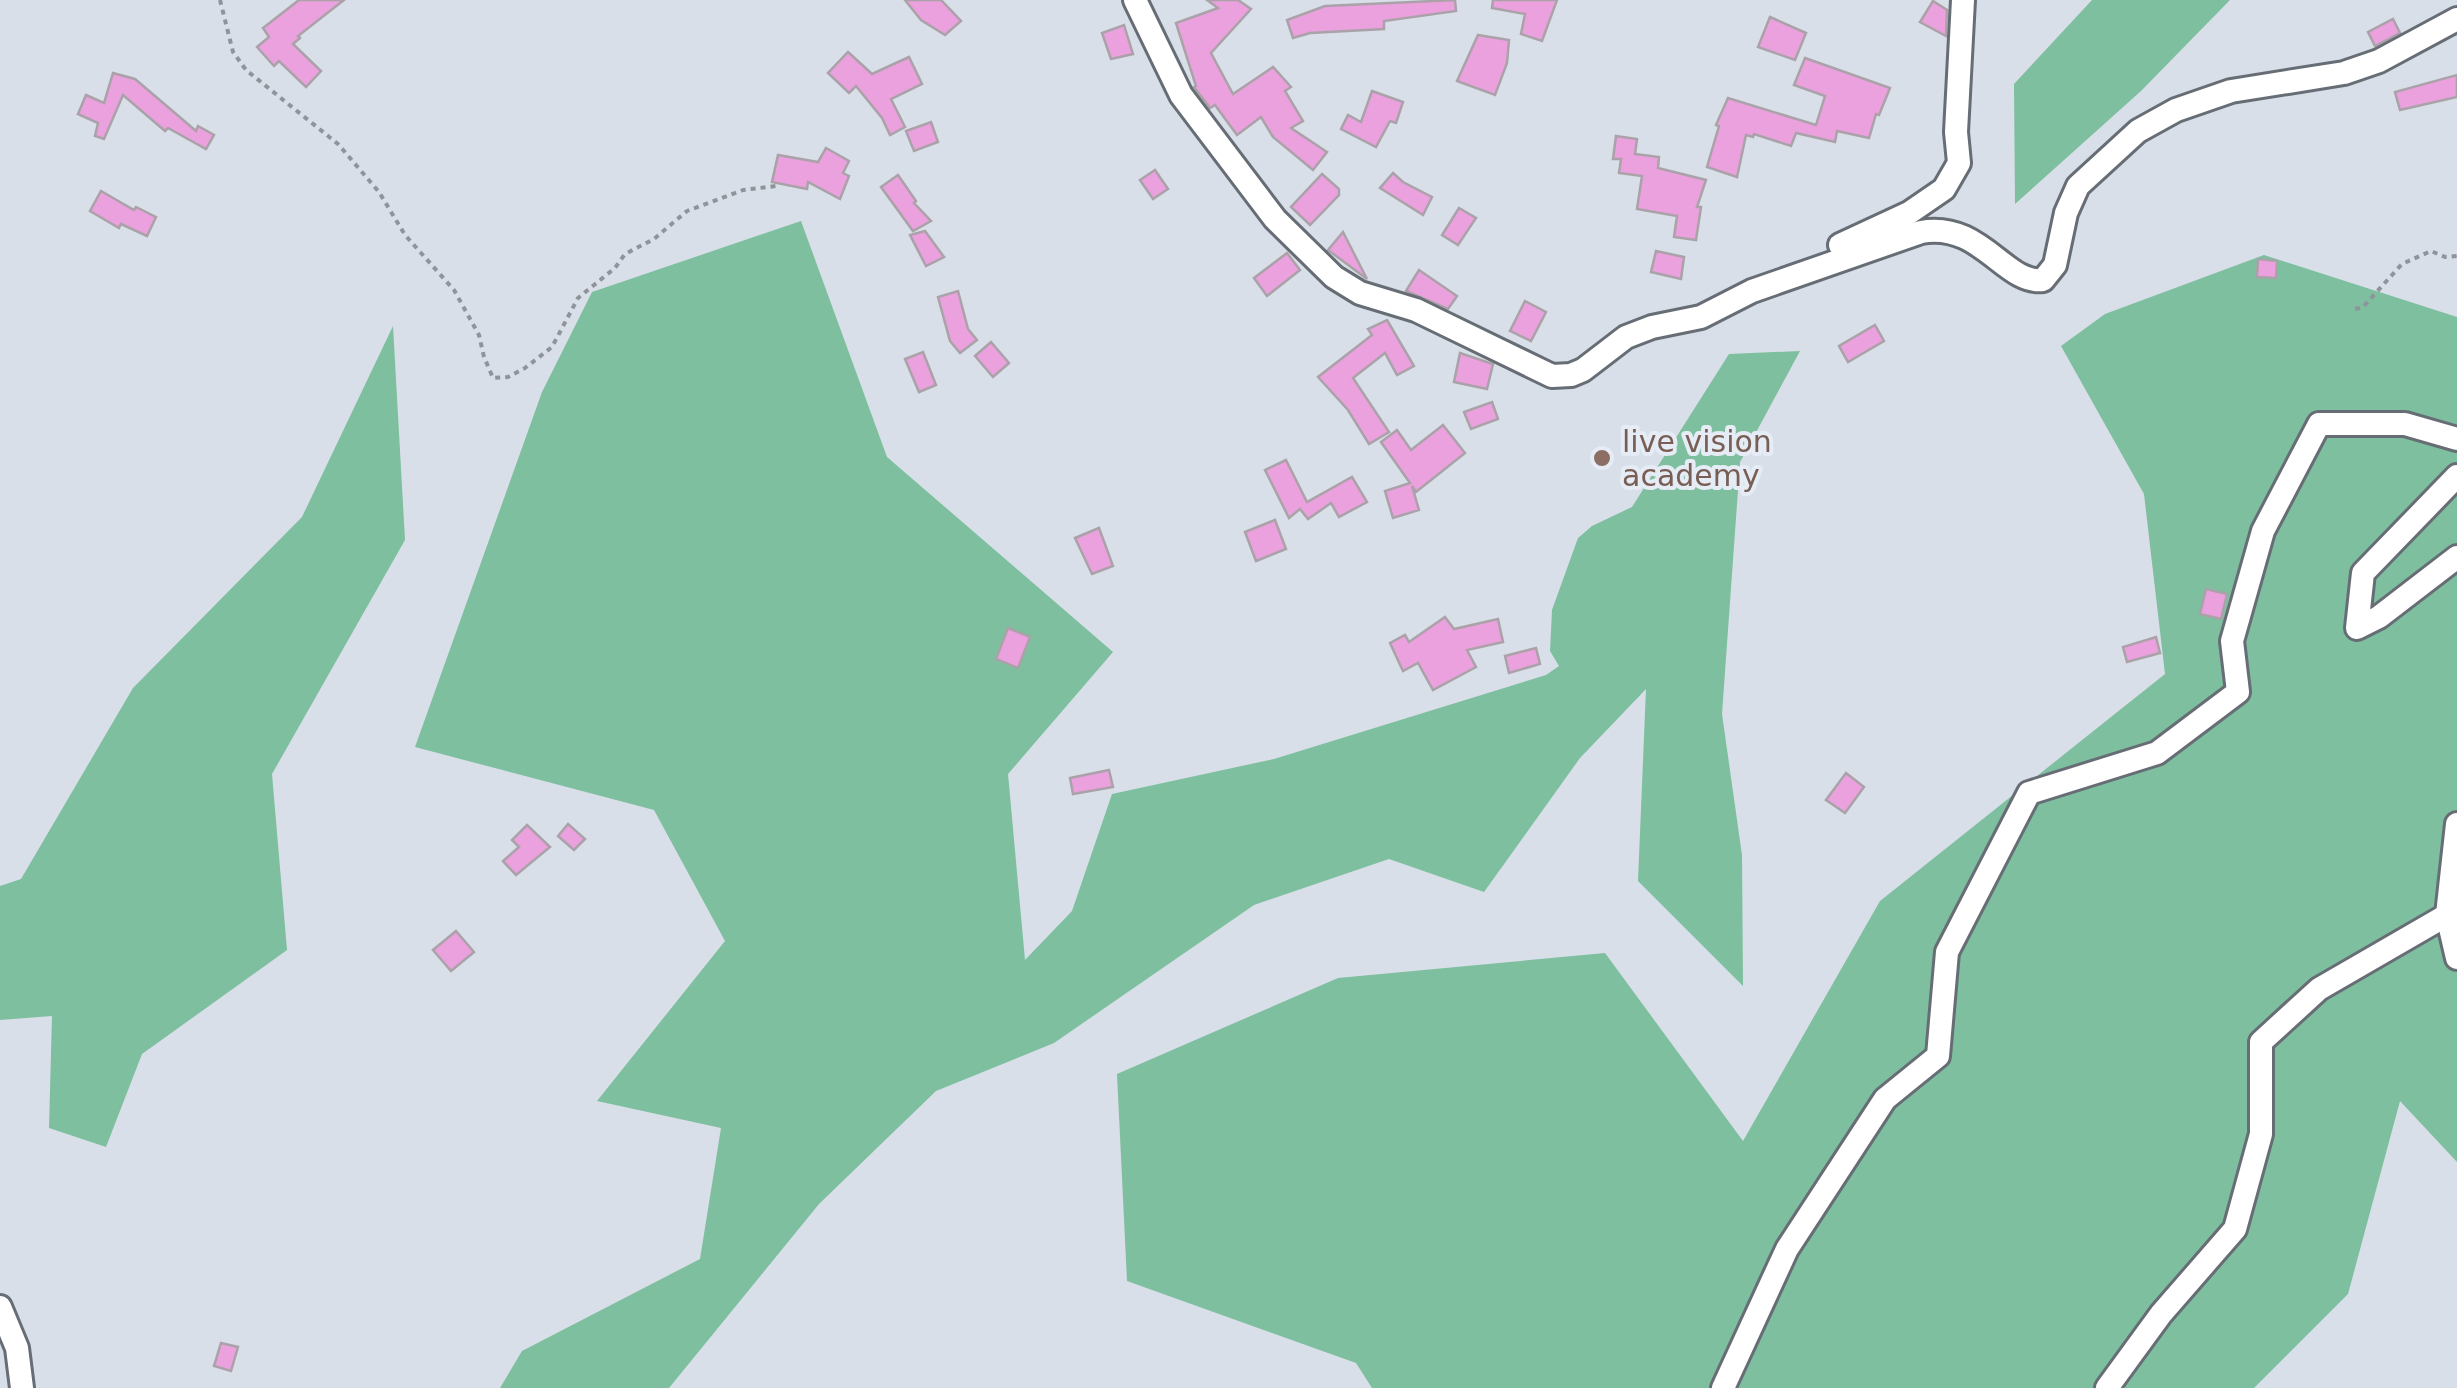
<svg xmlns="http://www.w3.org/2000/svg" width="2457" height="1388" viewBox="0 0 2457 1388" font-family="'DejaVu Sans',sans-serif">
  <rect width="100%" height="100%" fill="#d8dfe8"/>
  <!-- green -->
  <g fill="#7dbf9e">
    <path d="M2092,0H2230L2141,91L2015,204L2014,84Z"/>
    <path d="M801,221L887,457L1113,652L1008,774L1025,960L1072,911L1112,794L1274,759L1546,675L1559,666L1550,651L1552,610L1578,538L1592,526L1632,507L1729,354L1800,351L1740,462L1722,714L1742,855L1743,986L1638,881L1646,689L1580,758L1484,892L1389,859L1254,905L1054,1043L936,1091L819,1204L669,1388H500L522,1351L700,1259L721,1128L597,1101L725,941L654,810L415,747L542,392L592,292Z"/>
    <path d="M2264,255L2457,317V1162L2400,1101L2348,1294L2254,1388H1372L1356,1363L1127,1281L1117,1074L1338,978L1605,953L1743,1141L1880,901L2165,674L2144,494L2061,346L2105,314Z"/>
    <path d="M393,326L405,540L272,774L287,950L142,1054L106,1147L49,1128L52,1016L0,1020V886L21,879L133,688L302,517Z"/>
  </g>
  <!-- building -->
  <g fill="#eaa1dd" stroke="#aba2a9" stroke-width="2.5">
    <path d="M299,0H344L298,36L300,38L293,44L321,71L306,87L279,61L274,66L257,47L269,37L263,28Z"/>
    <path d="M905,0H941L961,21L945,35L921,20Z"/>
    <path d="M1207,0H1238L1251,9L1211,53L1233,94L1273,67L1291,87L1285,91L1303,121L1291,128L1327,152L1313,170L1273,137L1261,117L1237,135L1215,105L1210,108L1194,87L1196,86L1176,23L1218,8Z"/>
    <path d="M1455,0L1456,11L1384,21V29L1310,33L1293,38L1287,20L1325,6Z"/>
    <path d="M1493,0H1557L1542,41L1521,34L1525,14L1492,8Z"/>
    <path d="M1933,1L1947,10L1946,36L1920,22Z"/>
    <path d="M1770,17L1806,33L1795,60L1758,47Z"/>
    <path d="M2393,19L2400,33L2375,46L2368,32Z"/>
    <path d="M1124,25L1133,54L1111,59L1102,33Z"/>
    <path d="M1478,35L1509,40L1507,63L1495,95L1457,81Z"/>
    <path d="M848,52L872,74L909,57L922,84L891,99L905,127L890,135L882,118L856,86L849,93L828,73Z"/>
    <path d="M1805,58L1890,88L1879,115L1876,114L1869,138L1837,131L1835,142L1796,133L1791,146L1754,134L1753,137L1746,135L1737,177L1707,167L1719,126L1716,125L1728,98L1816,125L1825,96L1794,85Z"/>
    <path d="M113,73L135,79L196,131L198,126L214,135L206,149L168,128L165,131L123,95L104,139L95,136L98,123L78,114L86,95L104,103Z"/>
    <path d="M2457,75V97L2400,110L2395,92Z"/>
    <path d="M1372,91L1403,102L1396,123L1390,121L1376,147L1341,129L1348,115L1361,122Z"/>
    <path d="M931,122L938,142L914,151L906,131Z"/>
    <path d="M1616,136L1637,139L1635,154L1659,157L1658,168L1706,180L1697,207H1701L1696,240L1674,237L1677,216L1637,209L1642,176L1619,173L1621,159H1613Z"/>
    <path d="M826,148L849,161L843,173L849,176L840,199L808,182L807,189L772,182L778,155L818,162Z"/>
    <path d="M1155,170L1168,189L1153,199L1140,180Z"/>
    <path d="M1393,173L1403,182L1432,197L1423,215L1380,188Z"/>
    <path d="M1322,174L1339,189V195L1310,225L1291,207Z"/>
    <path d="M898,175L916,201L914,203L931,221L913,231L881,187Z"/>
    <path d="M101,191L134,210L136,207L156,217L147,236L121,224L119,228L90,211Z"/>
    <path d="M1459,208L1476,218L1458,245L1442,235Z"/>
    <path d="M925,231L944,257L926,266L910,235Z"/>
    <path d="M1343,232L1367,279L1328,250Z"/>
    <path d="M1656,251L1684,257L1681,279L1651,272Z"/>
    <path d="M1287,253L1300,270L1267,296L1254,278Z"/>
    <path d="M2258,259L2277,261L2276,278L2257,277Z"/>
    <path d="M1419,270L1457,296L1448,309L1406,291Z"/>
    <path d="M958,291L968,329L977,340L960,353L950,341L938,297Z"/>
    <path d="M1525,301L1546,312L1531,341L1510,331Z"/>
    <path d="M1387,320L1414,366L1397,375L1385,353L1353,378L1389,432L1369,444L1348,410L1318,377L1372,335L1368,329Z"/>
    <path d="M1875,325L1884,341L1848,362L1839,346Z"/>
    <path d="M991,342L1009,363L993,377L975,356Z"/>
    <path d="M923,352L936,385L919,392L905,359Z"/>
    <path d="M1460,353L1493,364L1487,389L1454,382Z"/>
    <path d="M1492,402L1498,419L1471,429L1464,412Z"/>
    <path d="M1443,425L1465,453L1416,492L1412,486L1419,510L1393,518L1385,491L1410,483L1381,442L1397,430L1411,450Z"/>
    <path d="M1286,460L1307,502L1352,477L1367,502L1339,517L1331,503L1308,519L1300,509L1289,518L1265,470Z"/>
    <path d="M1275,520L1286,549L1256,561L1245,532Z"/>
    <path d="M1099,528L1113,566L1092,574L1075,538Z"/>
    <path d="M2206,589L2227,594L2221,619L2200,614Z"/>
    <path d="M1445,617L1454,629L1498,619L1503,642L1467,650L1476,667L1433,690L1418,663L1403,671L1390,643L1405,635L1409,642Z"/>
    <path d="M1008,628L1030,637L1018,668L996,659Z"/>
    <path d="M2156,637L2160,653L2127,662L2123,647Z"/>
    <path d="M1536,648L1540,664L1509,673L1505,656Z"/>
    <path d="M1109,770L1113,787L1073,794L1070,778Z"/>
    <path d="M1846,773L1864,787L1845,813L1826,800Z"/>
    <path d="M568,824L585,839L574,850L558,836Z"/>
    <path d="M527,825L550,847L516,875L503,861L519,847L512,840Z"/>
    <path d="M456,931L474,952L451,971L433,950Z"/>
    <path d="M221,1343L238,1347L231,1371L214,1366Z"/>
  </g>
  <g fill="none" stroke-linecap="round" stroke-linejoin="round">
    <!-- minor casing -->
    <g stroke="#676d75" stroke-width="28">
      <g id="minor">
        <path d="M1135,0L1181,95L1275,219L1334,277L1360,293L1416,310L1552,376L1571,375L1583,370L1626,337L1652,327L1701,317L1752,291L1921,232C1981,221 2005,285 2043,280L2055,265L2066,213L2078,186L2138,131L2176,110L2231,91L2344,73L2379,61L2457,19"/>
        <path d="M1840,245L1909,213L1944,189L1959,163L1956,132L1963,0"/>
        <path d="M2457,476L2363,573L2357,628L2379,617L2457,557"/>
        <path d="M2457,824L2447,915L2457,958"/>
        <path d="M0,1307L17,1348L22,1388"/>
        <path d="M1723,1388L1787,1249L1885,1099L1938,1056L1947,952L2029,793L2157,753L2238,692L2232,641L2263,531L2319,424H2405L2457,439"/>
        <path d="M2107,1388L2161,1314L2235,1229L2261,1134V1042L2319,989L2447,915"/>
      </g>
    </g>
    <!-- path -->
    <g stroke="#8f949a" stroke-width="4" stroke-dasharray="5 5" stroke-linecap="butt">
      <path d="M220,0L233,52L246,70L338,144L379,192L405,235L454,290L479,335L484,357L493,378L508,377L525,368L552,347L578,298L615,268L625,254L654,239L687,211L743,190L776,186"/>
      <path d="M2355,309L2363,307L2402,264L2431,251L2445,257L2457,256"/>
    </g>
    <!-- minor -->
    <use href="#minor" stroke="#fff" stroke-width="22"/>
  </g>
  <!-- markers -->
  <circle fill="#8d6e63" stroke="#e5ecf5" stroke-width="4" cx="1602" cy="458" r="10"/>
  <g text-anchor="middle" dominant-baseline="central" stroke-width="8" stroke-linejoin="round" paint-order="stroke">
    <!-- education labels -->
    <g font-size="30" fill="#785e54" stroke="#e5ecf5" text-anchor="start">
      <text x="1622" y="441">live vision<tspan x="1622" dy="34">academy</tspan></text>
    </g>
  </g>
</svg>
